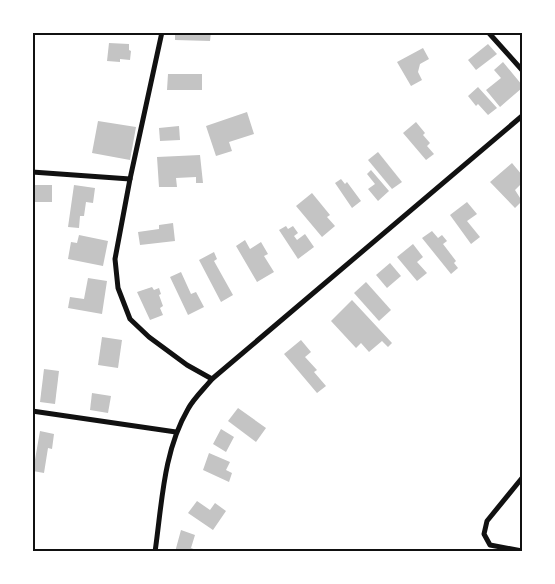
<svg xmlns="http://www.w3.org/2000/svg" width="555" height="584" viewBox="0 0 555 584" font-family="Ubuntu,sans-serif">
  <rect width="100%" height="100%" fill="#fff"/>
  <!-- building -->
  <g fill="#c4c4c4">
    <path d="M175,32H211L210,41L175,40Z"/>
    <path d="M109,43L129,44V50L131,51L130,60L120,59V62L107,61Z"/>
    <path d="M488,44L497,54L476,70L468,60Z"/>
    <path d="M423,48L429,59L420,64L418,72L422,80L411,86L397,62Z"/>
    <path d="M503,62L522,85V88L500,107L486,90L501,78L494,70Z"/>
    <path d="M168,74H202V90H167Z"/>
    <path d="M478,87L497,108L488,115L478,104L476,106L468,96Z"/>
    <path d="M247,112L254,134L229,142L232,151L216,156L206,126Z"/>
    <path d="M98,121L136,127L130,160L92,153Z"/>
    <path d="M416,122L425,133L423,135L430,143L427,146L434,154L426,160L403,133Z"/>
    <path d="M179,126L180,140L160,141L159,128Z"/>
    <path d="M378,152L402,182L392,189L368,160Z"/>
    <path d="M200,155L203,183H196V177L176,178L177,187H159L157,157Z"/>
    <path d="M512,163L522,175V183L515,190L522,201L515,208L490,182Z"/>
    <path d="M371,170L389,191L378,201L368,189L375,184L367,174Z"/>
    <path d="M341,179L345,184L347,182L361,201L352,208L335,183Z"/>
    <rect x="32" y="185" width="20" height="17"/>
    <path d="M74,185L95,188L93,203L86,202L84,216H80L79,228L68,227Z"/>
    <path d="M312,193L330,215L327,217L335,226L322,237L296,206Z"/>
    <path d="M467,202L477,214L467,221L480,237L471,244L450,215Z"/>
    <path d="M173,223L175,241L140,245L138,232L159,229V225Z"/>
    <path d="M286,226L288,229L293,226L298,233L294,236L297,240L305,234L314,247L298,259L279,230Z"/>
    <path d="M432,231L438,238L442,235L447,241L443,244L456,261L454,263L458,268L451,274L422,238Z"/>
    <path d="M79,235L108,241L103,266L68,259L71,242L77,243Z"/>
    <path d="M245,240L250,249L261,242L268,254L264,256L274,272L257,282L236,246Z"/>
    <path d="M413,244L423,257L417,262L427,273L417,281L397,257Z"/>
    <path d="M214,252L217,259L214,261L233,295L221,302L199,260Z"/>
    <path d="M390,263L401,276L387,288L376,275Z"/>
    <path d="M181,272L191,294L196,292L204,307L188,315L170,277Z"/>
    <path d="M88,278L107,281L102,314L68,308L70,297L84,299Z"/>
    <path d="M366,282L391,310L379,321L354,293Z"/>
    <path d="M152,287L154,290L159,288L161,294L159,295L163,306L160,308L163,315L150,320L137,292Z"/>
    <path d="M352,300L392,343L388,347L382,341L369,352L361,343L356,348L331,321Z"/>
    <path d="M102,337L122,340L118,368L98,365Z"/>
    <path d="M301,340L311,352L305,357L317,370L314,372L326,386L317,393L284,354Z"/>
    <path d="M44,369L59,371L55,404L40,402Z"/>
    <path d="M92,393L111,396L108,413L90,410Z"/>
    <path d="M238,408L266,428L256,442L228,421Z"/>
    <path d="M221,429L234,437L226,452L213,444Z"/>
    <path d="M40,431L54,434L52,449L48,448L44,473L33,471Z"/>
    <path d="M209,453L230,462L226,470L232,473L229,482L203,470Z"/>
    <path d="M197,501L210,510L215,503L226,511L213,530L188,513Z"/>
    <path d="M181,530L195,535L191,548L201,552H175Z"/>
  </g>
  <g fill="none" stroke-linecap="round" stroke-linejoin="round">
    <!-- minor -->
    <g stroke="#111" stroke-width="5">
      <path d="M162,32L130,179L115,259L118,288L130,319L149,337L187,365L212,379"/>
      <path d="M488,32L522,70"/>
      <path d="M32,172L130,179"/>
      <path d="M32,411L176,432"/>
      <path d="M522,478L487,521L484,534L490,545L522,551"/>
      <path d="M155,552C162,504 163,452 188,409C194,398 204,389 212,379L522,116"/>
    </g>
  </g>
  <!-- border -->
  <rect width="555" height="584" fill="none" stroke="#ffffff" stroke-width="68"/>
  <rect x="34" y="34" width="487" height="516" fill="none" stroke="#111" stroke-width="2"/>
</svg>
